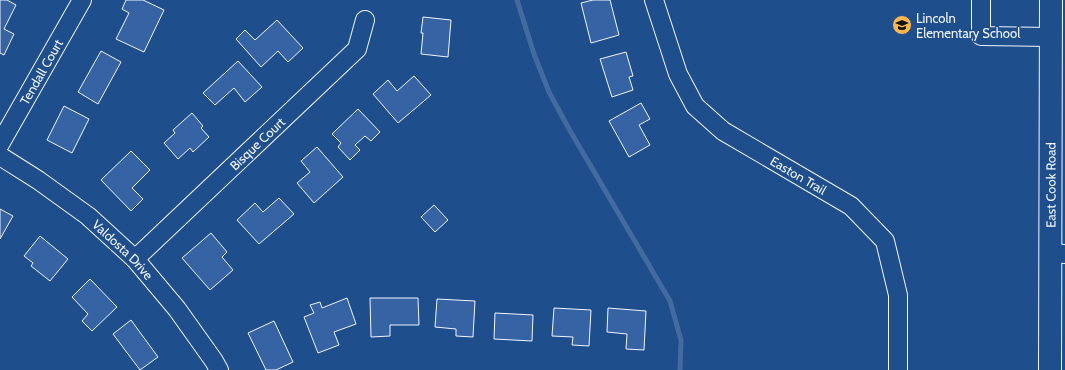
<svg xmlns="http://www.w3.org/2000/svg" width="1065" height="370" viewBox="0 0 1065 370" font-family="Cabin,sans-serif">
  <rect width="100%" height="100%" fill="#1f4e8c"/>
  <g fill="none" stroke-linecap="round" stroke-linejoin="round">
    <!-- stream -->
    <path stroke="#446ba0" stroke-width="5" d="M517,0L534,54L549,92L569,129L670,301L681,340L680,370"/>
  </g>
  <!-- building -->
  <g fill="#3563a3" stroke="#f2f6ff">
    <path d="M0,0H7L16,5L4,29L14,34L4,55L0,53Z"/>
    <path d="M126,0H143L164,10L144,52L116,39L129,13L122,9Z"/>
    <path d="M593,0H610L619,35L591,43L581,3Z"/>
    <path d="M423,17L451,20L448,57L421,54L423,33H421Z"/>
    <path d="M277,20L303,48L288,62L278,51L261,67L236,39L245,30L255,40Z"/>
    <path d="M101,51L121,62L98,104L78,92Z"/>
    <path d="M626,52L633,76L629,77L633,90L612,97L600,59Z"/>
    <path d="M238,61L262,87L245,102L234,88L215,105L203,93Z"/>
    <path d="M414,76L431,95L398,123L373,94L388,80L397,91Z"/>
    <path d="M641,103L650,119L639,125L650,145L629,157L609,121Z"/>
    <path d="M64,106L89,119L72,153L47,140Z"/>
    <path d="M358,109L380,132L371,141L365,136L355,145L360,150L350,160L338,147L341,143L332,134Z"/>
    <path d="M192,113L203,126L201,128L209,137L193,152L190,148L178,159L164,143L175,133L173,130Z"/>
    <path d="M317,147L343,177L314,203L297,183L310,172L301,161Z"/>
    <path d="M131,151L150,170L132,188L143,199L131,211L101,180Z"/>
    <path d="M279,198L294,214L259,244L237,220L255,203L263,212Z"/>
    <path d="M434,205L448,220L435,232L421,217Z"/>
    <path d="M0,209L13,216L0,239Z"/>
    <path d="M211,233L227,252L222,257L233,270L210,290L182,258Z"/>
    <path d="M40,236L68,259L50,281L31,266L33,263L24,256Z"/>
    <path d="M90,279L117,307L92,331L82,321L88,314L72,297Z"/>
    <path d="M347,298L356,324L334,332L339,345L318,353L304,317L314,313L310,305L320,302L322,308Z"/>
    <path d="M370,298H418L419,325H390V336L371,337Z"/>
    <path d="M437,299L475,301L473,337L456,336V329L435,327Z"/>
    <path d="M554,308L591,310L589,346L572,345L573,337L552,336Z"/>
    <path d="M608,308L646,311L644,350L626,349L627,334L607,332Z"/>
    <path d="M495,313L533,315L532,341L494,339Z"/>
    <path d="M131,320L158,357L140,370L113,334Z"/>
    <path d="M274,321L293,362L276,370H266L248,333Z"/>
  </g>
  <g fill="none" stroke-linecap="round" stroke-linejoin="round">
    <!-- minor casing -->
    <g stroke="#f2f6ff" stroke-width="20">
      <g id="minor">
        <path id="s1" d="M654,0L678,74L695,106L723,131L851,206L885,241L898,295V370"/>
        <path d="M981,0V36L1051,37"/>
        <path id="s2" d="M0,144L82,0"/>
        <path id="s3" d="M0,156L38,180L88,216L135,259L177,309L214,361L219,370"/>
        <path d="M1051,253L1065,254"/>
        <path id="s4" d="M135,259L357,49L365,20"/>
      </g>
    </g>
    <!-- major casing -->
    <g stroke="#f2f6ff" stroke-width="24">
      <g id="major">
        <path id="s5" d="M1050,370L1051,0"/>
      </g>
    </g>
    <!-- minor -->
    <use href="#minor" stroke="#1f4e8c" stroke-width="18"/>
    <!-- major -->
    <use href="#major" stroke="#1f4e8c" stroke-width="22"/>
  </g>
  <!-- icons -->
  <defs>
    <g id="school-disc" transform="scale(1)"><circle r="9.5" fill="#ffb74d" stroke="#1f4e8c"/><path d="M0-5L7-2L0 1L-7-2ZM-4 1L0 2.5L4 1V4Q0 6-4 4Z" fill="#111"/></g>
  </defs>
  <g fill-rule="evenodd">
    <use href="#school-disc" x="902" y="25"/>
  </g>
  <g text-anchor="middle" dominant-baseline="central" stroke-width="3" stroke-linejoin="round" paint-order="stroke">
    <!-- poi labels -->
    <g font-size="13" fill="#f2f6ff" stroke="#1f4e8c" text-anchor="start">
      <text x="916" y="18">Lincoln<tspan x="916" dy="15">Elementary School</tspan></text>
    </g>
    <!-- street labels -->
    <g font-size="13" fill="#f2f6ff" stroke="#1f4e8c">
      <text stroke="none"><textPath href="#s2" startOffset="83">Tendall Court</textPath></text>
      <text stroke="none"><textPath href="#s4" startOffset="168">Bisque Court</textPath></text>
      <text stroke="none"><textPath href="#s1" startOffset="239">Easton Trail</textPath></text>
      <text stroke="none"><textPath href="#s5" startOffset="185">East Cook Road</textPath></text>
      <text stroke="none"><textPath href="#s3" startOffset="155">Valdosta Drive</textPath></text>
    </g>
  </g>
</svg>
